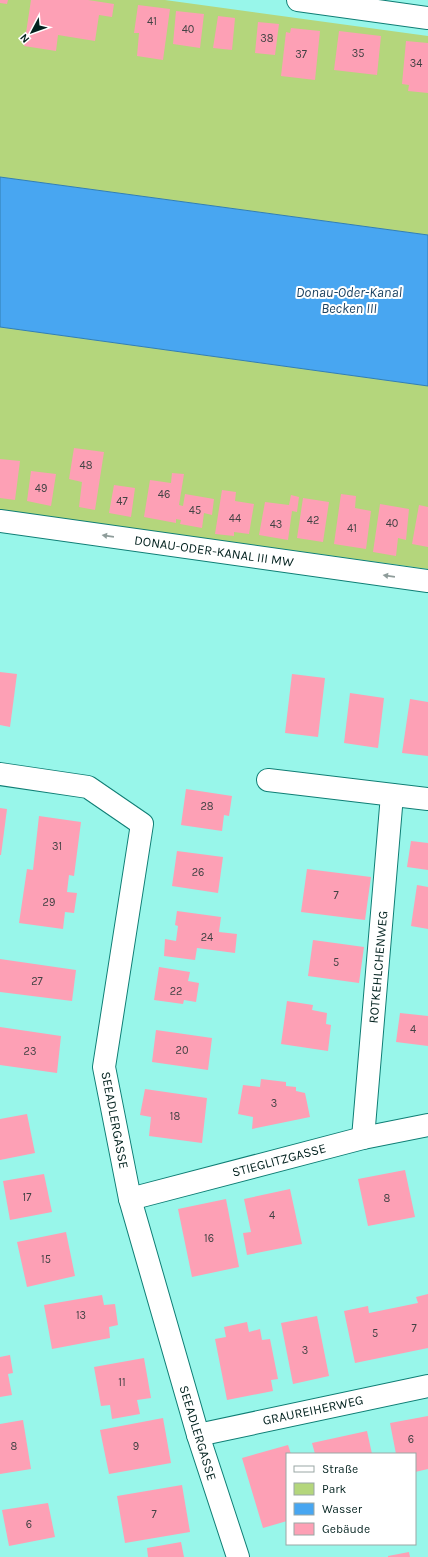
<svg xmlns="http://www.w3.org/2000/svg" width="428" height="1557" viewBox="0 0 428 1557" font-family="Karla,sans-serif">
  <rect width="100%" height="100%" fill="#98f6ea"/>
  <!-- green -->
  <g fill="#b4d67c">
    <path d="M0,0H165L428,36V235L0,177Z"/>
    <path d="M0,327L428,386V569L0,510Z"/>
  </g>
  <!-- water -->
  <path fill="#48a6f1" stroke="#337eb2" d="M0,177L428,235V386L0,327Z"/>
  <!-- building -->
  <g fill="#fda0b5">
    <path d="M0,0H8L7,4L0,3Z"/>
    <path d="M31,0H88L114,4L112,17L99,15L95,41L58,35L56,51L24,46Z"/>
    <path d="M138,5L170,9L163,60L137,56L139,33H134Z"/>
    <path d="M176,11L204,14L200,48L173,44Z"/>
    <path d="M218,16L235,18L232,50L213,48Z"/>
    <path d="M258,22L279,24L275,55L255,53Z"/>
    <path d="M291,28L320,31L315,80L281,76L286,32L290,33Z"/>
    <path d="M339,31L381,36L377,75L334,70Z"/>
    <path d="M406,41L428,43V93L408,91L409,85L402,84Z"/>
    <path d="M74,448L104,452L95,510L79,507L82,482L69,479Z"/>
    <path d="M0,459L20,461L15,500L0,498Z"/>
    <path d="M31,471L56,474L51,506L27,501Z"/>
    <path d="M172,473L184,474L179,505L183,506L185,494L214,499L212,515L204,513L202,528L180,524L181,520L176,519V523L144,517L150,480L171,483Z"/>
    <path d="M114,485L135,488L131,517L109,513Z"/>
    <path d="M222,490L236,492L235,501L254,504L249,534L234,532V536L215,534Z"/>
    <path d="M341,494L356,496L355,508L371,511L366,549L334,544Z"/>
    <path d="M291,495L299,497L297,512L292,511L288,540L259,535L265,502L289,505Z"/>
    <path d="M303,498L329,502L323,542L297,538Z"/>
    <path d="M380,504L409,509L406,540L398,538L396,556L373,552Z"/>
    <path d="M419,505L428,507V547L412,544Z"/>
    <path d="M0,672L17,674L10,727L0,725Z"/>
    <path d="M292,674L325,678L318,737L285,733Z"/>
    <path d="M350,693L384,698L378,748L344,743Z"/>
    <path d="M410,699L428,702V756L402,753Z"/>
    <path d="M186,789L232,796L229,816L224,815L222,831L181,825Z"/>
    <path d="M0,808L7,809L1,855H0Z"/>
    <path d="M39,816L81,822L74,876L69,875L67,892L77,893L74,913L65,912L63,929L19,923L27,869L33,870Z"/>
    <path d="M411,841L428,843V870L407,867Z"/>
    <path d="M177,851L223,857L218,893L172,886Z"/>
    <path d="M307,869L371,877L365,920L301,912Z"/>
    <path d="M417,885L428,887V929L411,926Z"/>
    <path d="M177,911L221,917L219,932L237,934L235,953L197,948L195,960L164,956L165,939L176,941L178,926L175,925Z"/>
    <path d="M313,940L364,947L359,983L308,976Z"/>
    <path d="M0,959L76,970L72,1001L0,992Z"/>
    <path d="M159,967L190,972L188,981L199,983L196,1002L184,1000L183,1004L154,1000Z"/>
    <path d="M287,1001L313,1005L312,1010L327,1013L326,1024L331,1025L328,1051L281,1044Z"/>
    <path d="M400,1013L428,1016V1046L396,1042Z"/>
    <path d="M0,1027L61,1036L57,1073L0,1065Z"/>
    <path d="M156,1030L212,1038L208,1070L152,1062Z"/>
    <path d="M261,1079L286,1082V1086L296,1087V1091L305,1093L310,1117L252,1129L253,1117L238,1114L243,1085L260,1087Z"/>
    <path d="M145,1089L207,1098L202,1143L149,1136L151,1117L140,1115Z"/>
    <path d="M27,1114L35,1153L0,1160V1119Z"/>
    <path d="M405,1170L415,1217L368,1226L358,1179Z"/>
    <path d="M44,1174L52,1212L10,1220L3,1181Z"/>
    <path d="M290,1189L302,1244L247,1255L243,1233L251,1232L244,1199Z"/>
    <path d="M226,1199L239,1267L192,1277L178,1209Z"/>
    <path d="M66,1232L75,1276L27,1287L17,1242Z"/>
    <path d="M428,1294V1348L355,1363L344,1311L368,1306L369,1313L418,1303L416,1297Z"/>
    <path d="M102,1295L104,1305L115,1304L118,1325L109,1327L110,1338L52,1349L44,1305Z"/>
    <path d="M317,1316L329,1376L293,1384L281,1323Z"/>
    <path d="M247,1322L249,1332L260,1329L262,1340L270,1339L278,1379L271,1380L273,1391L227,1400L215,1339L226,1337L224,1327Z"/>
    <path d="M10,1355L13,1373L8,1374L12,1395L0,1397V1357Z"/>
    <path d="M144,1358L151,1398L137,1400L140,1414L112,1419L110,1405L101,1406L94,1367Z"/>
    <path d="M428,1416V1469L415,1472V1454H396L390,1423Z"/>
    <path d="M163,1418L171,1463L109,1474L100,1430Z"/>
    <path d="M23,1420L31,1469L0,1474V1424Z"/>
    <path d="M367,1431L372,1454H315L312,1443Z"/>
    <path d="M288,1445L291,1454H287V1521L263,1528L242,1458Z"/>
    <path d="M182,1485L190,1532L125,1543L117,1496Z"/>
    <path d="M48,1503L55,1537L9,1546L2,1510Z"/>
    <path d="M181,1542L184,1557H148L147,1548Z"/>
    <path d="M409,1552L410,1557H388V1556Z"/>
  </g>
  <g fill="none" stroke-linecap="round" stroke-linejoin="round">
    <!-- street casing -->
    <g stroke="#0f7e75" stroke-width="24">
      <g id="street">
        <path d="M298,0L428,18"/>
        <path d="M0,521L428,581"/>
        <path d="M0,774L88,787L142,824L104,1067L130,1199L198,1435L238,1557"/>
        <path d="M268,780L428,799"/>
        <path d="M363,1138L392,795"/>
        <path d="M130,1199L363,1138L428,1125"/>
        <path d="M198,1435L428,1386"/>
      </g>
    </g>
    <!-- street -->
    <use href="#street" stroke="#fff" stroke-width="22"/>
  </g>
  <!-- one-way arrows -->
  <defs><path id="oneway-solid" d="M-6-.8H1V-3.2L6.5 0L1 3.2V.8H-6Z"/></defs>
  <g fill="#8e9c9a">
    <use href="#oneway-solid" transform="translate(108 536) rotate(-172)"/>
    <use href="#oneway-solid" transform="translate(389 576) rotate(-172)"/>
  </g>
  <g text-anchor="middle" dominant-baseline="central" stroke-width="4" stroke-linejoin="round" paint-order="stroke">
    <!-- number labels -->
    <g font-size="11" fill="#424244">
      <text x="152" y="21">41</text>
      <text x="188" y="29">40</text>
      <text x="267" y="38">38</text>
      <text x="358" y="53">35</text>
      <text x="301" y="54">37</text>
      <text x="416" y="63">34</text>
      <text x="86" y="465">48</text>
      <text x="41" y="488">49</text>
      <text x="164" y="494">46</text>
      <text x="122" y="501">47</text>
      <text x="195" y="510">45</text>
      <text x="235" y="518">44</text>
      <text x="313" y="520">42</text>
      <text x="392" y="523">40</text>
      <text x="276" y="524">43</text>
      <text x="352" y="528">41</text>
      <text x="207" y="806">28</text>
      <text x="57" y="846">31</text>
      <text x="198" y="872">26</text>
      <text x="336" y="895">7</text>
      <text x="49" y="902">29</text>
      <text x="207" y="937">24</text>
      <text x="336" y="962">5</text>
      <text x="37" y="981">27</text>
      <text x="176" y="991">22</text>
      <text x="413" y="1029">4</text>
      <text x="182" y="1050">20</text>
      <text x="30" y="1051">23</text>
      <text x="274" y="1103">3</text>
      <text x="175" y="1116">18</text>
      <text x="27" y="1197">17</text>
      <text x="387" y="1198">8</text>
      <text x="272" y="1215">4</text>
      <text x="209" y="1238">16</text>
      <text x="46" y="1259">15</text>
      <text x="81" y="1315">13</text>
      <text x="414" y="1328">7</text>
      <text x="375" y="1333">5</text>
      <text x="305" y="1350">3</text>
      <text x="122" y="1382">11</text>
      <text x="411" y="1439">6</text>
      <text x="14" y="1446">8</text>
      <text x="136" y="1446">9</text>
      <text x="154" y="1514">7</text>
      <text x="29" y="1524">6</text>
    </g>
    <!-- street labels -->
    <g font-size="13" fill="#03221f" stroke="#fff">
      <text transform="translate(214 551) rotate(8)">DONAU-ODER-KANAL III MW</text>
      <text transform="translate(378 967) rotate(-85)">ROTKEHLCHENWEG</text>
      <text transform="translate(115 1120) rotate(79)">SEEADLERGASSE</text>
      <text transform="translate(279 1160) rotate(-15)">STIEGLITZGASSE</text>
      <text transform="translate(313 1410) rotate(-12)">GRAUREIHERWEG</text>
      <text transform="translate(198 1433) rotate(73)">SEEADLERGASSE</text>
    </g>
    <!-- water labels -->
    <g font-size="14" font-style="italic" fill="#1d4362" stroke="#fff">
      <text x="349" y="292">Donau-Oder-Kanal<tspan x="349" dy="16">Becken III</tspan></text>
    </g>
  </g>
  <!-- legend -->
  <rect x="286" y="1453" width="130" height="92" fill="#ffffff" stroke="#9aa7a5"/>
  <rect x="294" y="1466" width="20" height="6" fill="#ffffff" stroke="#9aa7a5"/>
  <text x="322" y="1473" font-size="12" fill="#03221f">Straße</text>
  <rect x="294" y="1483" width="20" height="12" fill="#b4d67c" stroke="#9aa7a5"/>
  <text x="322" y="1493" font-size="12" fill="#03221f">Park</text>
  <rect x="294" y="1503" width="20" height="12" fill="#48a6f1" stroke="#9aa7a5"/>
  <text x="322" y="1513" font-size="12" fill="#03221f">Wasser</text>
  <rect x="294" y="1523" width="20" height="12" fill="#fda0b5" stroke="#9aa7a5"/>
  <text x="322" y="1533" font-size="12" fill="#03221f">Gebäude</text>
  <!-- north arrow -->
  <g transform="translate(32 32) rotate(229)" stroke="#ffffff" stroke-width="3" paint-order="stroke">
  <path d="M0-3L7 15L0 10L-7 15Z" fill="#03221f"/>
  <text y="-6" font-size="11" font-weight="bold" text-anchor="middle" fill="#03221f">N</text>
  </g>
</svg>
